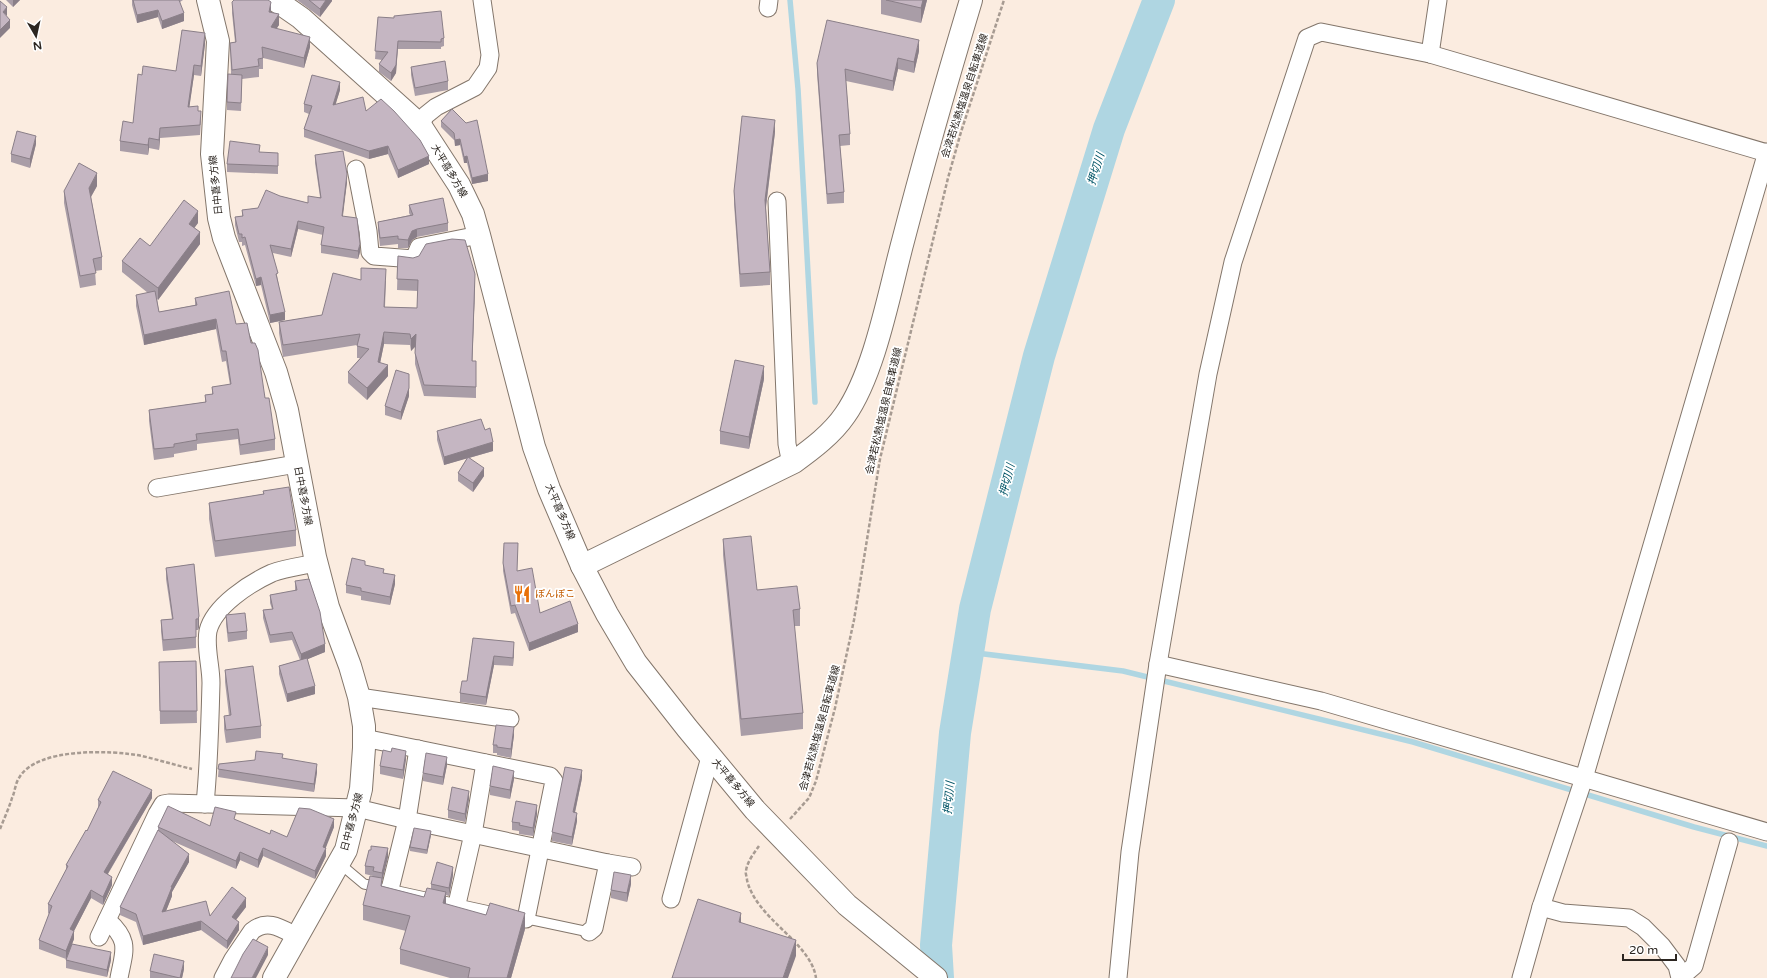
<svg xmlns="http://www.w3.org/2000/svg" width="1767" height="978" viewBox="0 0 1767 978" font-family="'Varela Round','Noto Sans JP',sans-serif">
  <rect width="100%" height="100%" fill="#fbece0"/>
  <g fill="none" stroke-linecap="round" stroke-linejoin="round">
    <!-- stream -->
    <g stroke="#afd6e2" stroke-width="5.5">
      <path d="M790,0L798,89L815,402"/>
      <path d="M968,652L1123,671L1413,742L1694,827L1767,846"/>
    </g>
    <!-- river -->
    <path stroke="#afd6e2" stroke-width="32" d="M938,978L936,945L955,733L975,609L1039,356L1109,129L1159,0"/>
    <!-- service casing -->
    <g stroke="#83766b" stroke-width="11">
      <g id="service">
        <path d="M339,863L364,884L379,887"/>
        <path d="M398,891L499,913"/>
        <path d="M523,918L589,932"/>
      </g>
    </g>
    <!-- minor casing -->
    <g stroke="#83766b" stroke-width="19">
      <g id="minor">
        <path d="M768,8L769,0"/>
        <path d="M1430,54L1438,0"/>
        <path d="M420,125L426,115L436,107L475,87L488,68L490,55L482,0"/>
        <path d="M356,169L368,231L370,252L374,256L414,259L419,247L479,235"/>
        <path d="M777,201L787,444L789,454L794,462"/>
        <path d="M157,488L296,464"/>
        <path d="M1158,664L1321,701L1767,832"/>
        <path d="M359,697L510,719"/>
        <path d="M364,738L550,776L554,781L526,919"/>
        <path d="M205,804C209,764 210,723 211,683C211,666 205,647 208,631C214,606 250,583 272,573C285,568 302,566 316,563"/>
        <path d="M390,889L407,820L418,749"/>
        <path d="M671,899L710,757"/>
        <path d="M457,904L473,834L485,763"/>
        <path d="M1541,907L1563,913L1629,918L1643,927L1662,946L1677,966L1680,978L1694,966L1729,842"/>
        <path d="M107,920C131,941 124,951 119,978"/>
        <path d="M589,932L594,928L608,863"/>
        <path d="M99,937L157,814L163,804L169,803L357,808L407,820L608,863L632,867"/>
        <path d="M223,978L233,959L252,931C268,918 282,929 298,937"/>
        <path d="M1118,978L1130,852L1158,664L1208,374L1233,262L1307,38L1321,32L1430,54L1767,153"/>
        <path d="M1521,978L1541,907L1584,778L1767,152"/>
      </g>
    </g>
    <!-- tertiary casing -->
    <g stroke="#83766b" stroke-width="24">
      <path id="tertiary" d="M582,566L794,462C812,449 832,434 845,415C875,372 889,293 903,241C924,160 947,80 971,0"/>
    </g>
    <!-- secondary casing -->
    <g stroke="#83766b" stroke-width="24">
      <g id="secondary">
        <path d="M208,0L218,41L212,154L219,218L224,238L276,372L287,410L315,557L328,607L350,666L359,697L364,726V748L361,789L346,850L274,978"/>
        <path d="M275,0L301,18L420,125L459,185L473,214L479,235L534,447L549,489L582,566L607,614L636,663L687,728L755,810L847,905L936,978"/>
      </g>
    </g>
    <!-- path -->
    <g stroke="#a79b92" stroke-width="2.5" stroke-dasharray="4 2" stroke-linecap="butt">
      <path d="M790,819L809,798L816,781L835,708L854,620L880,459L948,178L961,132L1004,0"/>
      <path d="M0,829C4,819 9,808 12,798C15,792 15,784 19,778C36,747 112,750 142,756C159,760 175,765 192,769"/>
      <path d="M759,846C754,853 747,862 746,871C745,873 747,877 747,880C756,919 811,942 816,978"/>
    </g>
    <!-- service -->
    <use href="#service" stroke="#fff" stroke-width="9"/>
    <!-- minor -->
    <use href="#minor" stroke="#fff" stroke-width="17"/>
    <!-- tertiary -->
    <use href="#tertiary" stroke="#fff" stroke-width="22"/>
    <!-- secondary -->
    <use href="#secondary" stroke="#fff" stroke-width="22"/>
  </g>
  <!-- wall -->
  <g fill="#a99da7">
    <path d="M6,0H20L13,7Z"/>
    <path d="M132,0H183L180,2L184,21L162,29L158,17L137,23L132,5Z"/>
    <path d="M233,0H268L271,13L279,25L276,29L310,47L304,68L263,58V69H259V77L242,79L241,111L227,110V102L231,74L230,43L235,42L232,13Z"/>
    <path d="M297,0H332V1L320,17Z"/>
    <path d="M881,0H927L921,23L881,14Z"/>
    <path d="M378,17L444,38V46L441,47V49H398L396,73L391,81L379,72V64L382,60L375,59Z"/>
    <path d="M205,44L201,76L194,75L189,107L198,111L201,121L200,135L160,138L159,150L149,148L148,155L120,151V141L133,123L142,75L176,71Z"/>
    <path d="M919,51L914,73L898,69L893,91L846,81L850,134V145L840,146L844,192V203L827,204L817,74V63Z"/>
    <path d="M411,67L448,81V90L415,96L411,75Z"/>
    <path d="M340,90L335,105L366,111L429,164L398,178L388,154L369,159L304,137V129L309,114L304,112V104Z"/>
    <path d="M452,109L488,181L472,184L467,163H464L460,145L455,146L454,140L441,127V121Z"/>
    <path d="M775,132L766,208L770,272V285L740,287L734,204V191Z"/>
    <path d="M36,144L30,168L11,162V154Z"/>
    <path d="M260,152L278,160V174L227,172V164Z"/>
    <path d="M315,155L347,182L342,217L360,252L358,259L321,253V245L323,235L298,229L291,257L273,253L285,320L270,323L261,285L256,286L245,245L242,246V242H239L235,225V217L242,216V210L258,208L280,196L308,203L320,197L315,163Z"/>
    <path d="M97,186L91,197L102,257V270L95,271L96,285L80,288L64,203V191Z"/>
    <path d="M409,205L448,223V231L417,237L412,240L408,248H398V244L380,246L378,230V222L410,215L409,213Z"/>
    <path d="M198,223L194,228L200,244L158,300L157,299L159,312L195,305V298L236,324L251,343L265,398L275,439V450L240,455L238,439L197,444V450L174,454V457L154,460L149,421V410L205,402V395L212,394V387L230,385L226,361L222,362L216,329L144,345L136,306V295L148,293L122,272V261L150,246Z"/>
    <path d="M398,256L475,286L472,361L476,372V398L424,396L415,364V346L411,351L410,345L384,344L380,363L388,376L367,400L348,383V372L360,358H357V345L283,357L279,333V322L322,315L361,280L386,281L385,307L417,308L418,291L397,290Z"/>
    <path d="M764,379L749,449L720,444V431Z"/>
    <path d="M409,396L401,420L385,415V406Z"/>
    <path d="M485,430L493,451L469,458L484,476L473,492L458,481V473L467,458L444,465L437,440V431Z"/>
    <path d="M263,491L296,530V546L215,557L209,519V503L263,494Z"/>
    <path d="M723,539L757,590L800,609V626H794L803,713V729L741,736L723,555Z"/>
    <path d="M504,543L517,571L540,613L578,632L529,651L515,613L511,614L503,571Z"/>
    <path d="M194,564L199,627L198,630H196V648L163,651L161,631V620L172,619L166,579V568Z"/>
    <path d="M365,565L384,573L395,584L390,605L361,600V596L346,593V585Z"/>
    <path d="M295,581L325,652L307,659L315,694L287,702L279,674V666L300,660L292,640L270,643L263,618V610L272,609L270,603V595L295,591Z"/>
    <path d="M226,615L247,631V639L228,642L226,624Z"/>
    <path d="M473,638L514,651L513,666L494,665L486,705L460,702V693L467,681Z"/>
    <path d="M196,661L197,723L160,724L159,662Z"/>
    <path d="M225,670L261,726V738L226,743L224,729V716H229L225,682Z"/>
    <path d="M514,735L511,758L497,755V753H493V745Z"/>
    <path d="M283,758L317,772L314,792L218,777L219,764Z"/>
    <path d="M406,759L403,779L380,774V766Z"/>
    <path d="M447,765L443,785L423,781V773Z"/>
    <path d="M582,778L575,813L577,821L572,845L552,841V832Z"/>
    <path d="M514,779L510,799L490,795V786Z"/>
    <path d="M152,798L108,874L112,885L103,905L91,898L74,931V939L72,944L111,960L107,977L66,968V959L39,949V940L49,914L48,913V904L66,870V865L87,831L98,808V800Z"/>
    <path d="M469,799L465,822L448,818V810Z"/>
    <path d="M537,814L533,836L519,834V831L512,830V822Z"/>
    <path d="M236,820L270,834L287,837L334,827L325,848L326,856L315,879L263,856L258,868L240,860L236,869L172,841L189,862L172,892V896L166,911L210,916L246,907L236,920L239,930L227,949L201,930L143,945L136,922L120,915V907L158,831V827L210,826Z"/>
    <path d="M431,835L427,854L410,851V847Z"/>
    <path d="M388,857L382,881V886L424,897L431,889V884L453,875L449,896L446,895V904L525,929L511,978H450L400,964V949L406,931L363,920V905L373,877V876L365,874V866Z"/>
    <path d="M631,884L627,902L611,898V890Z"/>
    <path d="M184,969L182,978H150V971Z"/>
  </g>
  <!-- shaded-wall -->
  <g fill="#8a7f88">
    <path d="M13,0H20L13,7Z"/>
    <path d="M326,0H332V1L320,17V9Z"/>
    <path d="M923,0H927L921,23V8Z"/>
    <path d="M271,2V12H269Z"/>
    <path d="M7,7V16L3,12Z"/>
    <path d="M158,10V17L137,23V15Z"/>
    <path d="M184,13V21L162,29V21Z"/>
    <path d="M279,14V25L271,37V27Z"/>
    <path d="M10,20V28L0,38V30Z"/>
    <path d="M205,33V44L201,76V66Z"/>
    <path d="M310,37V47L304,68V58Z"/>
    <path d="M919,40V51L914,73V62Z"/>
    <path d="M398,41L396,73L391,81V73Z"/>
    <path d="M898,58V69L893,91V81Z"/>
    <path d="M194,65V75L188,117V107Z"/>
    <path d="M340,82V90L333,113V105Z"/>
    <path d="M775,120V132L765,213V200Z"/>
    <path d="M160,128V138L159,150V140Z"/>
    <path d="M36,136V144L30,168V159Z"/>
    <path d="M149,138V148L148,155V145Z"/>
    <path d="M460,139V145L455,146V140Z"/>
    <path d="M388,146V154L369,159V151Z"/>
    <path d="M429,156V164L398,178V170Z"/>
    <path d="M467,156V163H464V157Z"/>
    <path d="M97,173V186L89,200V188Z"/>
    <path d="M347,174V182L342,224V216Z"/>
    <path d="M488,174V181L472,184V178Z"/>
    <path d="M198,211V223L189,235V224Z"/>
    <path d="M298,221V229L291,257V249Z"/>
    <path d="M417,229V237L412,240L408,248V240L412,231Z"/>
    <path d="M200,232V244L158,300V288Z"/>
    <path d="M360,244V252L358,259V251Z"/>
    <path d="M475,274V286L472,372V361Z"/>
    <path d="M261,277V285L256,286V279Z"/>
    <path d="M285,312V320L270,323V315Z"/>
    <path d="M216,319V329L144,345V335Z"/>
    <path d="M384,332V344L378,373V362Z"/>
    <path d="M416,334V346L411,351V339Z"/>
    <path d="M388,365V376L367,400V388Z"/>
    <path d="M764,366V379L749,449V437Z"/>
    <path d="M409,374V396L401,420V412Z"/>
    <path d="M493,442V451L444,465V457Z"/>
    <path d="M484,468V476L473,492V483Z"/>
    <path d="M395,575V584L390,605V597Z"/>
    <path d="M199,616V627L198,630V619Z"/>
    <path d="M578,624V632L529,651V643Z"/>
    <path d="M514,642V651L513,666V658Z"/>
    <path d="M325,644V652L301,662V654Z"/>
    <path d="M494,656V665L486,705V697Z"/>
    <path d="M315,686V694L287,702V694Z"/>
    <path d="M514,727V735L511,758V749Z"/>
    <path d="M406,751V759L403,779V770Z"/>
    <path d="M447,757V765L443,785V777Z"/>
    <path d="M317,764V772L314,792V784Z"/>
    <path d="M582,770V778L573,821V812Z"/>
    <path d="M514,771V779L510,799V790Z"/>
    <path d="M152,790V798L104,880V872Z"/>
    <path d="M469,791V799L465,822V814Z"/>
    <path d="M537,805V814L533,836V828Z"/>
    <path d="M577,813V821L572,845V837Z"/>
    <path d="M334,819V827L323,855V847Z"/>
    <path d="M431,831V835L427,854V850Z"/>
    <path d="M263,848V856L258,868V860Z"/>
    <path d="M326,848V856L315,879V871Z"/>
    <path d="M388,848V857L382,881L381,902L382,873Z"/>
    <path d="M240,852V860L236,869V861Z"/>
    <path d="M189,854V862L172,892V896L162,921V912L171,887Z"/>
    <path d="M453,867V875L449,896V888Z"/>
    <path d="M631,875V884L627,902V893Z"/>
    <path d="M112,877V885L103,905V897Z"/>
    <path d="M91,890V898L74,931V939L66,959V951L70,929Z"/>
    <path d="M446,892V908L443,903Z"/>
    <path d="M246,898V907L232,925V917Z"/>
    <path d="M525,913V929L511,978H507Z"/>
    <path d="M741,913V929L739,922Z"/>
    <path d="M201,921V930L143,945V936Z"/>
    <path d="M239,922V930L227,949V941Z"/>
    <path d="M796,940V956L788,978H783Z"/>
    <path d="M268,947V955L256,978H252Z"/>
    <path d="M111,952V960L107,977V970Z"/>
    <path d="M184,961V969L182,978H180Z"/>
  </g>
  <!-- building -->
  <g fill="#c5b6c2" stroke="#8a7f88">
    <path d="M133,0H179L184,13L162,21L158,10L137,15Z"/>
    <path d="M234,0H268L271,2L269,12L279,14L271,27L310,37L304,58L262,47L263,58L258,59L259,66L232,70L230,43L236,42L232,2Z"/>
    <path d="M309,0H326L320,9Z"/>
    <path d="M886,0H923L921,8Z"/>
    <path d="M0,1L7,7L3,12L10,20L0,30Z"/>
    <path d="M441,11L444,38L441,39V42L398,41L396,65L391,73L379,64L388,52L375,51L378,17L394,18V16Z"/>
    <path d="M827,20L919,40L914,62L898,58L893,81L845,69L850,134L839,135L844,192L827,194L817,63Z"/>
    <path d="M182,30L205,33L201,66L194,65L188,107L198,106V111H201L200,125L160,128L159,140L149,138L148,145L120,141L123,121L133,123L138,74L142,75L143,66L176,71Z"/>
    <path d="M445,61L448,81L415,88L411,67Z"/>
    <path d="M228,74L242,75L241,103L227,102Z"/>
    <path d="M312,75L340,82L333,105L363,97L366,111L381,99L394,111L420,140L429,156L398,170L388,146L369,151L304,129L312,106L304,104Z"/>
    <path d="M452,109L466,123L477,120L488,174L472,178L467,156L464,157L460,139L455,140L454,133L441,121Z"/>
    <path d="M742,116L775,120L765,200L770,272L740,274L734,191Z"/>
    <path d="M17,131L36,136L30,159L11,154Z"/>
    <path d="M230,141L260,145L259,152L278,153V166L227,164Z"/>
    <path d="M343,151L347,174L342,216L357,218L360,244L358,251L321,245L324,227L298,221L291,249L270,245L278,273L276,274L285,312L270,315L261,277L256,279L245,237L242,238V234H239L235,217L243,216L242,210L258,208L266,190L280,196L308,203V196L321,198L315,155Z"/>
    <path d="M79,163L97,173L89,188L102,257L93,259L96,273L80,276L64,191Z"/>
    <path d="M443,198L448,223L417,229L412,231L408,240L398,239V236L380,238L378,222L413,215L409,205Z"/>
    <path d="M184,200L198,211L189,224L200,232L158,288L122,261L140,238L150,246Z"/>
    <path d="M452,239L465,240L475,274L472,361H476V387L424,385L415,353L416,334L411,339L410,334L384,332L378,362L388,365L367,388L348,372L369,349L357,346L360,334L283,345L279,322L322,315L333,273L361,280V268L386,269L384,307L417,308L418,280L397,279L398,256L413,258L419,256L426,244Z"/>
    <path d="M155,291L159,312L197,305L195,298L229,291L236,324L247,323L251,343H255L258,350L265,398H269L275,439L240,445L238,429L196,434L197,440L174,444V447L154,449L149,410L206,402L205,395L213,394L212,387L231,384L226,351H222L216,319L144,335L136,295Z"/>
    <path d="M735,360L764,366L749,437L720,431Z"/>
    <path d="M396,370L409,374V388L401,412L385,406Z"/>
    <path d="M481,419L485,430L490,428L493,442L444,457L437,431Z"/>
    <path d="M468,457L484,468L473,483L458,473Z"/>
    <path d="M289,487L296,530L215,541L209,503L264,494L263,491Z"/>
    <path d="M751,536L757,590L797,586L800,609L793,610L803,713L741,719L723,539Z"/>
    <path d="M504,543H518L517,571L532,568L540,613L570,601L578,624L529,643L515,605L511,606L503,563Z"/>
    <path d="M352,558L365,561V565L384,569L383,573L395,575L390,597L361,591V588L346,585Z"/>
    <path d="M194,564L199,616L198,619H196V637L163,640L161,620L173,619L166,568Z"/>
    <path d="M309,579L320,612L325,644L301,654L292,632L270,635L263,610L273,609L270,595L297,590L295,581Z"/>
    <path d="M245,613L247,631L228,633L226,615Z"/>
    <path d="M473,638L514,642L513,658L494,656L486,697L460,693L462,681H467Z"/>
    <path d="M307,658L315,686L287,694L279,666Z"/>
    <path d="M196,661L197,711H160L159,662Z"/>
    <path d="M253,666L261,726L226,730L224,716L231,715L225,670Z"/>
    <path d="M496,725L514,727L511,749L497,747V745H493Z"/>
    <path d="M392,748L406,751L403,770L380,766L383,750L391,752Z"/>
    <path d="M256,751L283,754L282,758L317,764L314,784L218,769L219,764L255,760Z"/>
    <path d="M426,753L447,757L443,777L423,773Z"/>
    <path d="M493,766L514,771L510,790L490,786Z"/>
    <path d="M565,767L582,770L573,812L577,813L572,837L552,832Z"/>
    <path d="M113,771L152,790L104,872L112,877L103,897L91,890L70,929L74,931L66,951L39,940L52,906L48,904L68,866L66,865L86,830L87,831L101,802L98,800Z"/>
    <path d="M452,787L469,791L465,814L448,810Z"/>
    <path d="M516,801L537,805L533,828L519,825L520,823L512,822Z"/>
    <path d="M168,806L210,826L215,807L236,812L234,819L270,834L271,830L287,837L299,808L310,809L334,819L323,847L326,848L315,871L263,848L258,860L240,852L236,861L158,827Z"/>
    <path d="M414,828L431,831L427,850L410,847Z"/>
    <path d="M158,830L189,854L171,887H172L162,912L206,901L210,916L232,887L246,898L232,917L239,922L227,941L201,921L143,936L136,914L120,907Z"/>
    <path d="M371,846L388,848L382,873L373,871L374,867L365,866L369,850H371Z"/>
    <path d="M437,862L453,867L449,888L431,884Z"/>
    <path d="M614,872L631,875L627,893L611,890Z"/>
    <path d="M370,876L382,878L381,886L424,897L427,888L446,892L443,903L486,915L490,903L525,913L507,978H468L470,968L400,949L410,916L363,905Z"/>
    <path d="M698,899L741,913L739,922L796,940L783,978H672Z"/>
    <path d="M253,939L268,947L252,978H231L243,954Z"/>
    <path d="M72,944L111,952L107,970L66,960Z"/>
    <path d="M154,954L184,961L180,978L150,971Z"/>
  </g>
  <!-- icons -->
  <defs>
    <g id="restaurant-bare" transform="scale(1.38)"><path d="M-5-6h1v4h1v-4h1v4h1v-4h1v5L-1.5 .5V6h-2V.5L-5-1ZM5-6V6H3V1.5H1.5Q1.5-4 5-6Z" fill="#e8710a" stroke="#fff" stroke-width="2.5" paint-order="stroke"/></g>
  </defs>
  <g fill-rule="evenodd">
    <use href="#restaurant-bare" x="522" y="594"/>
  </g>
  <g text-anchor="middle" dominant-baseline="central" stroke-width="3.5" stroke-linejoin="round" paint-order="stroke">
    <!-- street labels -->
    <g font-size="10" fill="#2c2621" stroke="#fff">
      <text transform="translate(965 96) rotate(-72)">会津若松熱塩温泉自転車道線</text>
      <text transform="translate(449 171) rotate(59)">大平喜多方線</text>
      <text transform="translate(216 185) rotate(-96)">日中喜多方線</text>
      <text transform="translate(884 411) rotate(-77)">会津若松熱塩温泉自転車道線</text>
      <text transform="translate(303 496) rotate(79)">日中喜多方線</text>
      <text transform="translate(560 512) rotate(67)">大平喜多方線</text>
      <text transform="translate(820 728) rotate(-75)">会津若松熱塩温泉自転車道線</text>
      <text transform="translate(733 783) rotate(50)">大平喜多方線</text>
      <text transform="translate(352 822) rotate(-75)">日中喜多方線</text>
    </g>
    <!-- food labels -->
    <g font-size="10" fill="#c56008" stroke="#fff" text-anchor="start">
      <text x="535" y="594">ぽんぽこ</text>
    </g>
    <!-- water labels -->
    <g font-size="11" font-style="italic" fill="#015466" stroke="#fff">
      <text transform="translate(1096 169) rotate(-73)">押切川</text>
      <text transform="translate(1007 480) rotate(-76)">押切川</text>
      <text transform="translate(949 798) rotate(-85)">押切川</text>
    </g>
  </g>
  <!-- north arrow -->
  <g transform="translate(36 36) rotate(171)" stroke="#ffffff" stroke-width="3" paint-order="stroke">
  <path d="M0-3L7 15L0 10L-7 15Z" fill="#2c2621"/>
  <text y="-6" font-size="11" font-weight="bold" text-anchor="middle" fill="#2c2621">N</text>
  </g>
  <!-- scale -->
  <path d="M1623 954v6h53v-6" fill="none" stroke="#2c2621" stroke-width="2"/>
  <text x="1629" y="954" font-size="12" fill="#2c2621" stroke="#ffffff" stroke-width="3" paint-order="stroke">20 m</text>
</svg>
